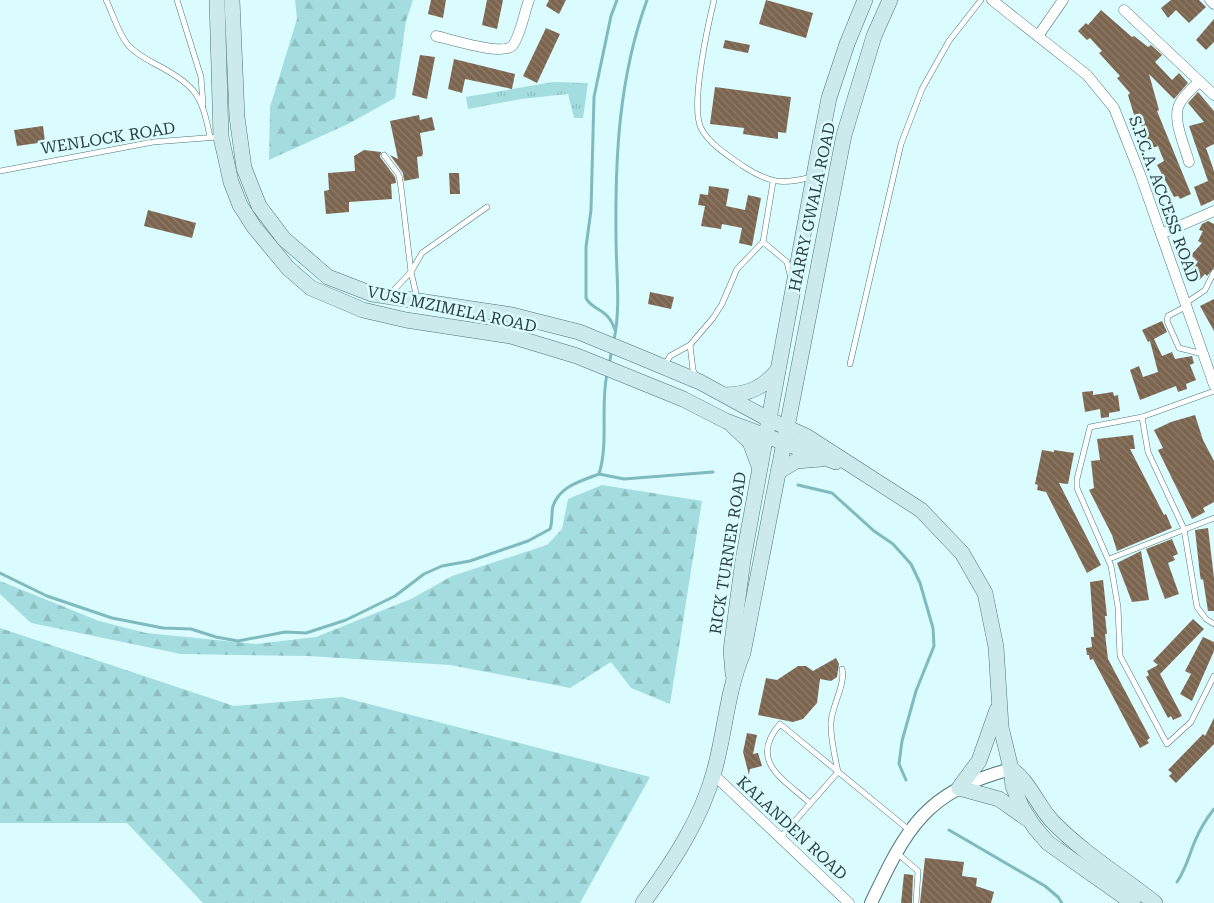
<svg xmlns="http://www.w3.org/2000/svg" width="1214" height="903" viewBox="0 0 1214 903" font-family="'Roboto Serif',serif">
  <defs>
    <pattern id="grass-tufts" width="24" height="20" patternUnits="userSpaceOnUse" patternTransform="scale(1.25)"><rect width="24" height="20" fill="#a4dde0"/><path d="M3 7l-1-3M5 7V3M7 7l1-3M15 17l-1-3M17 17v-4M19 17l1-3" fill="none" stroke="#8dbfc1"/></pattern>
    <pattern id="forest-firs" width="22" height="20" patternUnits="userSpaceOnUse" patternTransform="scale(1.25)"><rect width="22" height="20" fill="#a4dde0"/><path d="M5 1l3.5 6h-7zM16 11l3.5 6h-7z" fill="#8dbfc1"/></pattern>
    <pattern id="building-back-hatch" width="6" height="6" patternUnits="userSpaceOnUse" patternTransform="scale(1.25)"><rect width="6" height="6" fill="#7c654f"/><path d="M-1 5l2 2M0 0l6 6M5-1l2 2" fill="none" stroke="#8d7d6c"/></pattern>
  </defs>
  <rect width="100%" height="100%" fill="#dafcfe"/>
  <!-- grass -->
  <path fill="url(#grass-tufts)" d="M553,82L588,83L583,118H574L568,94L521,99L468,109L466,97Z"/>
  <!-- forest -->
  <g fill="url(#forest-firs)">
    <path d="M295,0H413L406,21L395,98L348,124L269,160L270,107L297,19Z"/>
    <path d="M602,485L702,501L670,704L631,688L611,662L570,688L450,665L308,656L181,654L31,623L0,594V581L99,621L146,633L256,644L316,637L411,599L452,576L547,545L562,529L568,499Z"/>
    <path d="M0,628L234,706L342,697L650,777L580,903H203L127,823H0Z"/>
  </g>
  <g fill="none" stroke-linecap="round" stroke-linejoin="round">
    <!-- stream -->
    <g stroke="#7fbbbe" stroke-width="3">
      <path d="M615,330C607,306 593,312 586,298V247L591,210L594,97L611,16L617,0"/>
      <path d="M614,340C621,307 616,271 616,237C615,156 619,77 647,0"/>
      <path d="M609,365L612,349"/>
      <path d="M599,474L624,479L713,472"/>
      <path d="M798,485L832,493L874,531L893,544L911,564L920,583L933,628L934,646L916,691L902,741L899,764L906,780"/>
      <path d="M0,573L47,596L112,618L163,628L191,629L216,637L238,641L285,632L306,633L346,620L395,596L424,574L442,566L470,561L528,541L550,529C553,521 551,513 553,506C560,486 581,481 599,474C609,442 600,407 607,374"/>
      <path d="M949,830L1045,886L1058,897L1062,903"/>
      <path d="M1177,882C1186,869 1189,855 1195,841C1200,829 1206,819 1214,809"/>
    </g>
  </g>
  <!-- building -->
  <g fill="url(#building-back-hatch)">
    <path d="M431,0H446L443,18L428,14Z"/>
    <path d="M487,0H503L497,29L482,25Z"/>
    <path d="M549,0H566L559,14L546,6Z"/>
    <path d="M766,0L813,13L806,38L759,24Z"/>
    <path d="M1171,0H1199L1206,7L1189,23L1176,10L1168,18L1161,8Z"/>
    <path d="M1101,10L1132,37L1134,36L1148,47L1151,45L1162,55L1155,62L1172,80L1179,73L1188,83L1174,99L1149,74L1159,110L1157,111L1191,194L1180,199L1178,196L1174,197L1157,165L1164,161L1158,146L1150,149L1138,117L1135,118L1128,95L1130,93L1117,78L1120,76L1099,53L1102,51L1090,38L1087,40L1078,31L1086,23L1088,25Z"/>
    <path d="M1214,19V42L1206,50L1196,40Z"/>
    <path d="M546,28L560,34L537,83L523,76Z"/>
    <path d="M725,40L750,45L748,53L723,48Z"/>
    <path d="M420,55L435,57L427,99L412,95Z"/>
    <path d="M454,59L515,74L512,89L465,79L462,93L448,89Z"/>
    <path d="M715,87L791,97L786,133L778,132V139L743,134L744,128L710,124Z"/>
    <path d="M1198,92L1214,111V144L1206,148L1214,171V200L1201,206L1194,187L1208,181L1189,126L1204,122L1188,103Z"/>
    <path d="M419,115L420,120L432,117L435,130L420,133L423,153L422,156L417,157L419,178L404,181L403,173L390,155L398,159L390,121Z"/>
    <path d="M43,126L45,142L17,146L14,130Z"/>
    <path d="M364,150L381,152L380,157L395,177L396,183L391,184L392,199L349,202V212L326,214L324,191L329,190L328,173L355,171L354,156Z"/>
    <path d="M449,173H459L460,194H450Z"/>
    <path d="M709,186L729,189L726,206L745,210L748,195L761,198L752,246L739,243L742,228L722,224L721,229L701,226L705,206L698,205L700,194L708,195Z"/>
    <path d="M148,210L196,223L192,238L144,226Z"/>
    <path d="M1208,221L1214,224V268L1207,276L1205,274L1199,280L1189,271L1198,262L1191,255L1202,243L1198,241L1203,231L1199,230L1202,224Z"/>
    <path d="M650,292L674,297L671,309L648,304Z"/>
    <path d="M1214,299V331L1200,306Z"/>
    <path d="M1162,321L1167,332L1154,339L1162,356L1172,352L1175,359L1192,356L1194,363L1190,365L1196,380L1186,384L1187,389L1178,392L1176,386L1140,400L1130,370L1139,366L1143,377L1158,372L1150,341L1148,342L1142,330Z"/>
    <path d="M1093,391V395L1113,392L1114,396L1118,395L1120,411L1109,413V417L1101,418L1100,409L1085,412L1082,392Z"/>
    <path d="M1195,415L1203,440L1214,461V502L1203,508L1205,512L1192,519L1158,450L1163,448L1154,430L1171,422Z"/>
    <path d="M1133,435L1135,449H1130L1164,515L1166,514L1172,528L1117,551L1112,535L1089,490L1094,488L1091,461L1100,460L1097,439Z"/>
    <path d="M1042,450L1054,452V450L1074,453L1068,484L1059,483L1101,565L1087,573L1046,492L1037,490L1038,485L1035,484Z"/>
    <path d="M1208,528L1214,578V611H1208L1203,579L1201,580L1200,575L1195,530Z"/>
    <path d="M1172,539L1178,554L1173,556L1175,560L1168,563L1179,594L1165,599L1146,549Z"/>
    <path d="M1141,551L1149,600L1132,602L1117,563Z"/>
    <path d="M1103,580L1107,616H1105L1107,634H1105L1108,659L1150,738L1147,740L1149,743L1140,748L1093,659L1090,660L1089,655H1087L1086,648L1092,647L1091,637H1094L1090,582Z"/>
    <path d="M1193,619L1204,629L1160,674L1182,716L1173,720L1171,716L1168,718L1146,677L1149,675L1147,671L1158,665L1153,661Z"/>
    <path d="M1203,637L1214,642V651L1192,701L1180,694L1191,674L1185,671Z"/>
    <path d="M836,658L839,664L837,677L831,681L820,679L817,703L803,719L793,722L758,715L766,678L777,680L798,666H806L813,671Z"/>
    <path d="M1214,718V744L1176,783L1169,776L1172,773L1168,770L1203,734L1205,736Z"/>
    <path d="M747,733L757,735L753,754L758,753L762,766L750,769L749,775L743,752Z"/>
    <path d="M925,858L964,862L962,876L977,878L976,886L994,892L991,903H920Z"/>
    <path d="M904,874L913,875L912,903H901Z"/>
  </g>
  <g fill="none" stroke-linecap="round" stroke-linejoin="round">
    <!-- service casing -->
    <g stroke="#4d7577" stroke-width="6">
      <g id="service">
        <path d="M106,0C113,14 118,33 128,45C137,55 148,60 159,66C197,86 202,97 210,137"/>
        <path d="M177,0L201,77L203,105"/>
        <path d="M714,0C708,25 690,106 701,128C708,143 730,157 743,166C769,183 782,185 811,177"/>
        <path d="M384,155L399,175L401,187L411,272L417,298"/>
        <path d="M0,171L153,142L218,137"/>
        <path d="M763,242L787,262L790,275"/>
        <path d="M390,294L411,272L422,253L487,207"/>
        <path d="M1186,303L1205,290L1214,272"/>
        <path d="M1187,306L1168,316L1167,321L1179,348L1203,354"/>
        <path d="M690,345L693,370L696,376"/>
        <path d="M850,364L901,144L922,89L949,41L981,0"/>
        <path d="M665,365L670,356L690,345L713,318L722,304L737,269L763,242L773,182"/>
        <path d="M1214,391L1142,417L1090,427L1077,479V488L1111,566L1118,607L1120,656L1167,744L1191,722L1214,676"/>
        <path d="M1142,417L1148,452L1184,529L1197,607L1206,619L1214,624"/>
        <path d="M1109,559L1214,518"/>
        <path d="M810,803C783,779 748,761 780,724L909,830"/>
        <path d="M780,838L838,772C835,756 830,738 831,722C832,706 846,683 842,669"/>
        <path d="M897,853L918,871L916,903"/>
      </g>
    </g>
    <!-- minor casing -->
    <g stroke="#4d7577" stroke-width="11">
      <g id="minor">
        <path d="M992,0L1087,75L1114,108L1140,174L1214,385"/>
        <path d="M1210,0L1214,4"/>
        <path d="M1124,10L1214,95"/>
        <path d="M436,36C450,39 504,57 513,45C521,34 524,13 529,0"/>
        <path d="M1038,36L1063,0"/>
        <path d="M1189,162C1185,146 1171,118 1180,103C1184,95 1193,88 1199,82"/>
        <path d="M1161,234L1214,211"/>
        <path d="M713,774L849,903"/>
      </g>
    </g>
    <!-- tertiary casing -->
    <g stroke="#4d7577" stroke-width="14">
      <path id="tertiary" d="M871,903C907,827 925,792 1011,769"/>
    </g>
    <!-- secondary casing -->
    <g stroke="#4d7577" stroke-width="16">
      <g id="secondary">
        <path d="M217,0L221,137L231,182L240,205L254,227L288,268L311,288L363,310L406,320L511,336L577,356L683,399L726,421L836,462"/>
        <path d="M232,0L237,117L244,168L259,206L284,239L328,277L372,294L512,315L579,332L640,357L700,382L768,419L806,436L921,510L962,553L985,593L996,647L1001,727L1011,769L1013,786L1022,808L1035,828L1048,843L1133,903"/>
        <path d="M726,395C749,394 763,388 778,370"/>
        <path d="M733,426L750,442L759,466"/>
        <path d="M778,472L796,461L821,459"/>
        <path d="M733,674L731,650L743,560L818,154L829,98L847,44L865,0"/>
        <path d="M997,710L979,761L959,788L999,799L1026,818"/>
        <path d="M1011,769C1029,781 1038,806 1052,821C1083,853 1121,876 1155,903"/>
        <path d="M643,903C672,863 701,820 714,772C725,733 727,691 743,653L844,135L874,36L890,0"/>
      </g>
    </g>
    <!-- service -->
    <use href="#service" stroke="#fff" stroke-width="5"/>
    <!-- minor -->
    <use href="#minor" stroke="#fff" stroke-width="10"/>
    <!-- tertiary -->
    <use href="#tertiary" stroke="#fff" stroke-width="12"/>
    <!-- secondary -->
    <use href="#secondary" stroke="#cceaec" stroke-width="15"/>
  </g>
  <g text-anchor="middle" dominant-baseline="central" stroke-width="5" stroke-linejoin="round" paint-order="stroke">
    <!-- street labels -->
    <g font-size="16" fill="#2b3d3e" stroke="#dafcfe">
      <text transform="translate(108 138) rotate(-9)">WENLOCK ROAD</text>
      <text transform="translate(1164 199) rotate(70)">S.P.C.A. ACCESS ROAD</text>
      <text transform="translate(812 207) rotate(-78)">HARRY GWALA ROAD</text>
      <text transform="translate(452 309) rotate(12)">VUSI MZIMELA ROAD</text>
      <text transform="translate(728 553) rotate(-81)">RICK TURNER ROAD</text>
      <text transform="translate(792 828) rotate(43)">KALANDEN ROAD</text>
    </g>
  </g>
</svg>
